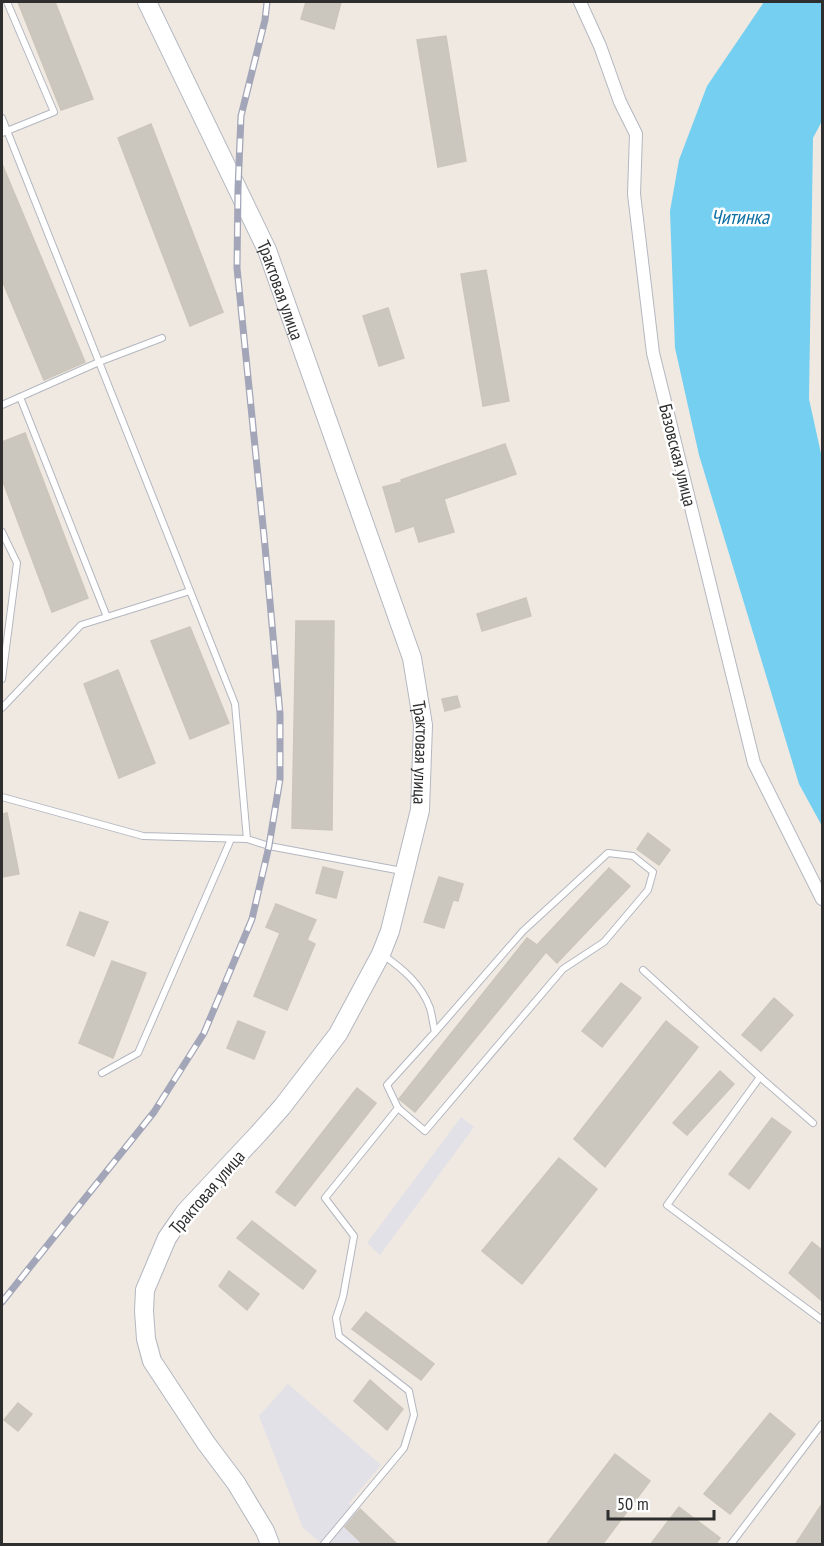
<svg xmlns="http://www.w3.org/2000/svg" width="824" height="1546" viewBox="0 0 824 1546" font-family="'PT Sans Narrow',sans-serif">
  <rect width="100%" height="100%" fill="#efe9e1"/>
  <!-- industrial -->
  <g fill="#e3e1e8">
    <path d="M461,1117L474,1127L380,1255L367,1243Z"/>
    <path d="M288,1384L381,1465L349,1503L389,1544H322L303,1528L259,1416Z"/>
  </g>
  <!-- water -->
  <path fill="#75cff0" d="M764,2H822V121L813,138L809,399L822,458V826L799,784L699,455L675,348L670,211L679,160L707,86Z"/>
  <!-- building -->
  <g fill="#cbc7bf" stroke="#cbc5ba" stroke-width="1.5">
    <path d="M18,2H55L93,99L61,110Z"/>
    <path d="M306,2H341L334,29L301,19Z"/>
    <path d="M446,36L466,161L438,167L417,40Z"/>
    <path d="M151,124L223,312L190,326L118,138Z"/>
    <path d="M2,164L85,362L44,380L2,280Z"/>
    <path d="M486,270L509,401L483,406L461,274Z"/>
    <path d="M388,308L404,358L379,366L363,316Z"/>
    <path d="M25,433L88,598L52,612L2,479V442Z"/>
    <path d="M505,444L516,474L444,499L454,532L419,542L414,526L396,532L383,487L402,482L401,480Z"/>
    <path d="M526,598L531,616L482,631L477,614Z"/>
    <path d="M296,621H334L332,830L292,828Z"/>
    <path d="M190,627L229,723L190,739L151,641Z"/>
    <path d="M118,670L155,763L119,778L84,684Z"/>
    <path d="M457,696L460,707L445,711L442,699Z"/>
    <path d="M7,813L19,874L2,877V814Z"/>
    <path d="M648,833L670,850L659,865L637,849Z"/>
    <path d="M323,867L343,872L336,898L316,893Z"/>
    <path d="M609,868L630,886L557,963L546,952L415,1112L399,1099L527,938L537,945Z"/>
    <path d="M439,877L463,884L458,901L453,900L444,928L424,922Z"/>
    <path d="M276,904L316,920L307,940L315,944L287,1010L254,996L280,933L266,927Z"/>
    <path d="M80,912L108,922L94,956L67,945Z"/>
    <path d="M112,961L146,973L113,1058L79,1043Z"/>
    <path d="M621,983L641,998L602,1047L582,1031Z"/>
    <path d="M774,998L793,1015L761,1051L742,1035Z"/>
    <path d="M238,1021L265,1032L254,1059L227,1048Z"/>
    <path d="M666,1021L698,1047L605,1167L574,1139Z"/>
    <path d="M720,1071L734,1084L687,1135L673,1123Z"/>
    <path d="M357,1088L376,1103L295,1206L276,1192Z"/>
    <path d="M772,1118L791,1132L749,1189L729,1174Z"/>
    <path d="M559,1158L597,1189L522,1284L482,1251Z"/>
    <path d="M252,1221L316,1271L303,1289L237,1238Z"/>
    <path d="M812,1242L822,1250V1301L789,1273Z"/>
    <path d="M229,1271L259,1294L247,1310L219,1286Z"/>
    <path d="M366,1312L434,1364L421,1380L352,1329Z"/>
    <path d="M370,1380L403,1409L387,1430L354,1401Z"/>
    <path d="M18,1403L32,1414L18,1431L4,1420Z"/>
    <path d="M770,1413L795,1434L730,1514L704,1494Z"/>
    <path d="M615,1454L650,1481L602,1545H546Z"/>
    <path d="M822,1504V1545H795Z"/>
    <path d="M679,1507L720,1538L715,1545H650Z"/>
    <path d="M360,1509L398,1545H364L345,1527Z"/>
  </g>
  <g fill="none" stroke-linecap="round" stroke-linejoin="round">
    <!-- service casing -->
    <g stroke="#b4b7c1" stroke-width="8">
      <g id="service">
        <path d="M2,118L235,704L247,839L269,846L402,871"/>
        <path d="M2,133L54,112L7,2"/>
        <path d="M20,397L107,617"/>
        <path d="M2,405L99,362L162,338"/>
        <path d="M2,532L17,563L2,679"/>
        <path d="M2,708L81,625L190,591"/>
        <path d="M2,797L143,836L247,839"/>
        <path d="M643,970L760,1077L667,1205L822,1320"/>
        <path d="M102,1073L138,1053L231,839"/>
        <path d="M760,1077L813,1123"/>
        <path d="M398,1108L425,1131L563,969L604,942L648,890L653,872L633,856L608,853L523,931L435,1032"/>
        <path d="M324,1544L404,1448L414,1415L409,1391L339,1336L336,1318L343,1297L354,1236L325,1198L398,1108L387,1085L435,1032C433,1024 432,1015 430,1008C421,984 403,969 383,955"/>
        <path d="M731,1544L822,1424"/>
      </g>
    </g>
    <!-- minor casing -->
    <g stroke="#b4b7c1" stroke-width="14">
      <path id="minor" d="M580,2L600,46L620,102L636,134L634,194L653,353L754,763L822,899"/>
    </g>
    <!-- secondary casing -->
    <g stroke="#b4b7c1" stroke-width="20">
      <g id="secondary">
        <path id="s1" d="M147,2L267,250L412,658L423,725L420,810L390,931L381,954L338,1034L282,1107L258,1134L185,1212L167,1238L145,1290L144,1311L146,1339L152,1361L206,1443L236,1483L265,1531L270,1544"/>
      </g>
    </g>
    <!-- service -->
    <use href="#service" stroke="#fff" stroke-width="6"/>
    <!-- minor -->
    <use href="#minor" stroke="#fff" stroke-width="12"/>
    <!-- secondary -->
    <use href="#secondary" stroke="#fff" stroke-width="18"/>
    <!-- rail casing -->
    <g stroke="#a3a6b8" stroke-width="7">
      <path id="rail" d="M2,1302L154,1112L204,1033L252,919L269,846L280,779V714L265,546L237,268L238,189L241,116L265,20L267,2"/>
    </g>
    <!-- rail -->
    <use href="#rail" stroke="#fff" stroke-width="4.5" stroke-dasharray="14" stroke-linecap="butt"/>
  </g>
  <g text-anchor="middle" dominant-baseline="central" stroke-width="5" stroke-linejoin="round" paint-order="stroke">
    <!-- street labels -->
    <g font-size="18" fill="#2e2e2e" stroke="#fff">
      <text stroke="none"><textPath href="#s1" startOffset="318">Трактовая улица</textPath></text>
      <text transform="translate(678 455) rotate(76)">Базовская улица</text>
      <text stroke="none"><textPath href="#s1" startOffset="804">Трактовая улица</textPath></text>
      <text transform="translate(207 1192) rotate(-49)">Трактовая улица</text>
    </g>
    <!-- water labels -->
    <g font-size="20" font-style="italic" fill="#0d6fa3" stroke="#fff">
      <text x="740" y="217">Читинка</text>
    </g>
  </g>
  <!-- border -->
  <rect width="824" height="1546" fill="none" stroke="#2e2e2e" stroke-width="6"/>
  <!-- scale -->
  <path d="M608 1510v9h106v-9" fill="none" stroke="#2e2e2e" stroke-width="3"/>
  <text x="617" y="1510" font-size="18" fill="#2e2e2e" stroke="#ffffff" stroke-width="4.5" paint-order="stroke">50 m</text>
</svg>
